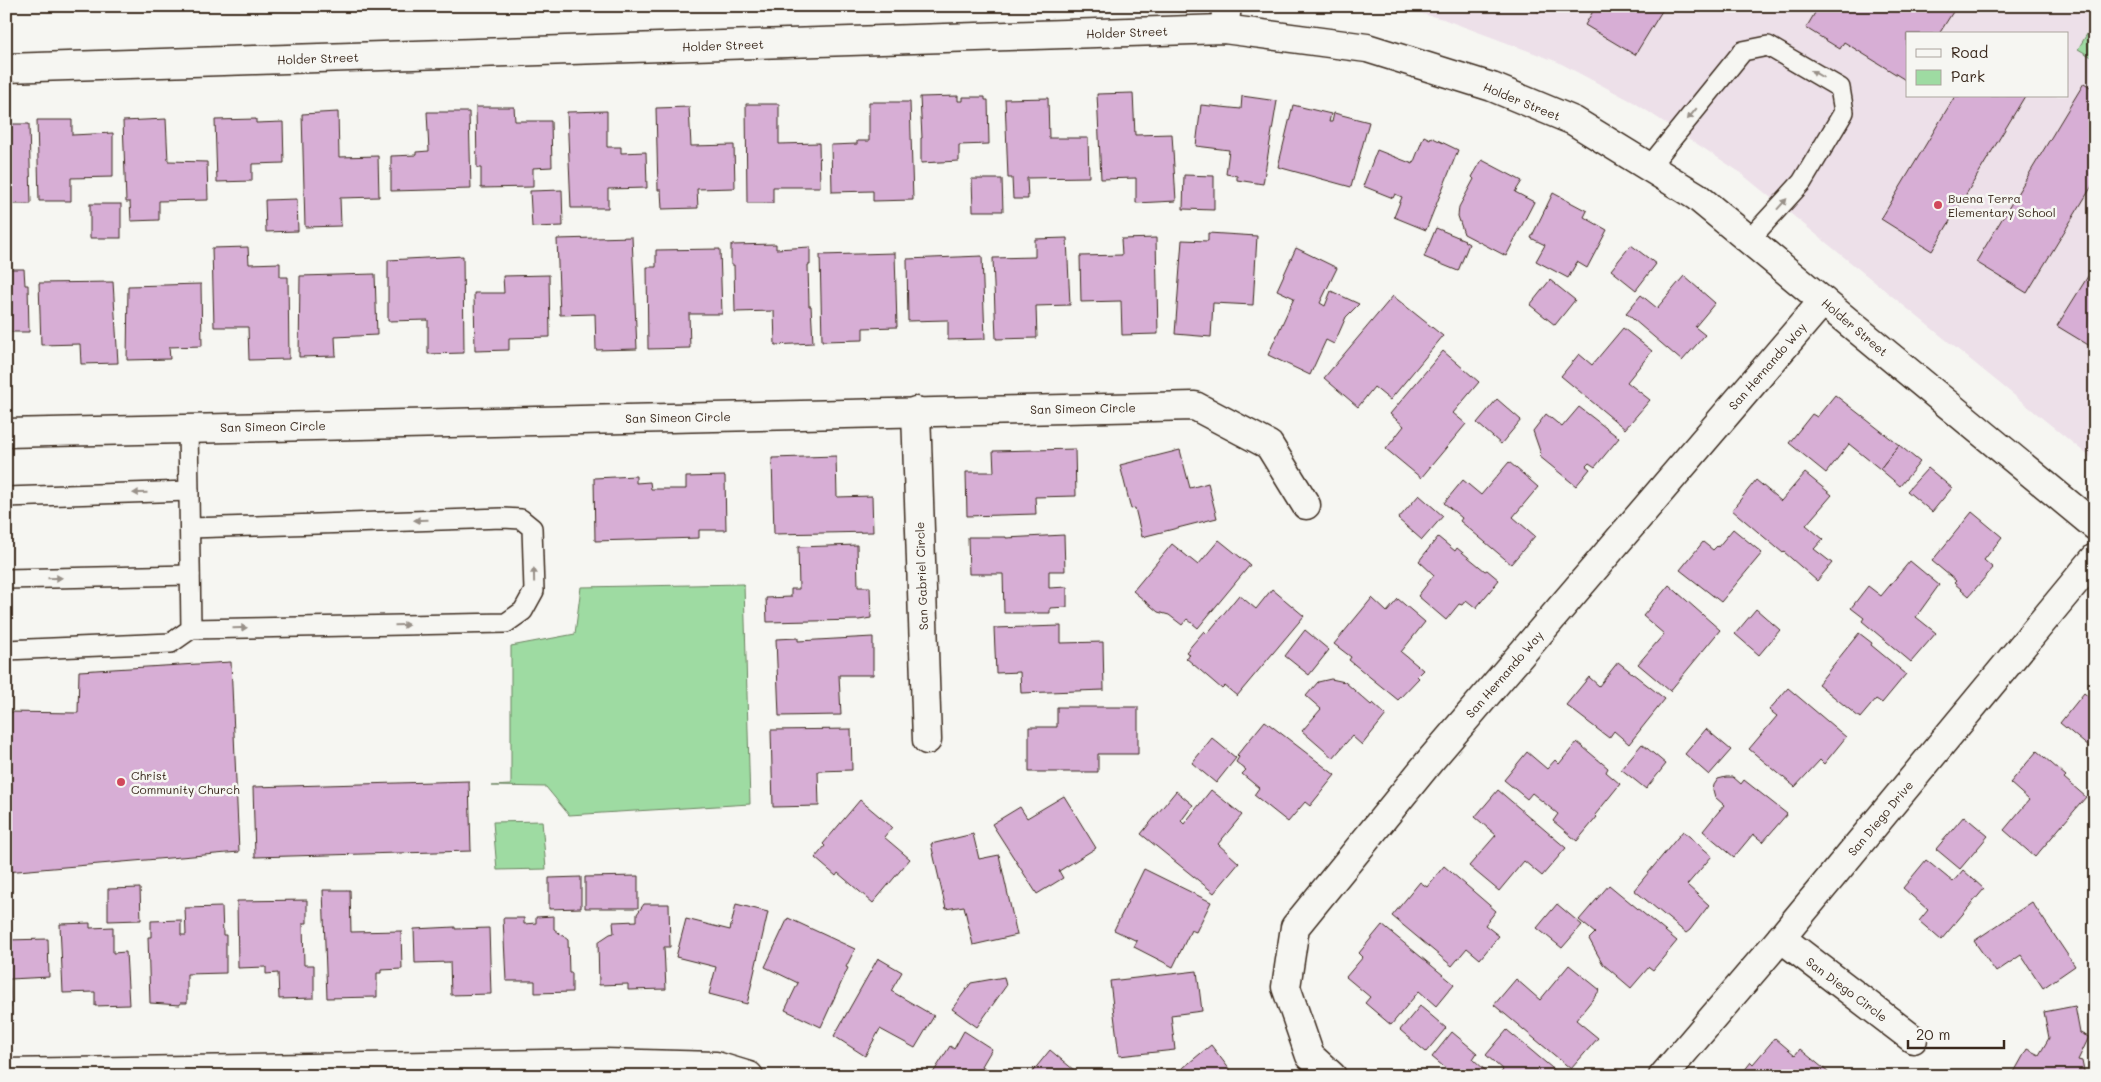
<svg xmlns="http://www.w3.org/2000/svg" width="2101" height="1082" viewBox="0 0 2101 1082" font-family="Mali,sans-serif">
  <rect width="100%" height="100%" fill="#f6f6f2"/>
  <filter id="ink" filterUnits="userSpaceOnUse"><feTurbulence type="fractalNoise" baseFrequency=".02" numOctaves="2"/><feDisplacementMap in="SourceGraphic" scale="10" xChannelSelector="R" yChannelSelector="G"/><feConvolveMatrix kernelMatrix="1 2 1 2 8 2 1 2 1" color-interpolation-filters="sRGB"/></filter>
  <g filter="url(#ink)">
    <!-- built -->
    <path fill="#ede0e9" fill-rule="evenodd" d="M1390,6H2095V461L1738,171L1635,103L1558,62L1443,19ZM1907,34H2067V96H1907Z"/>
    <!-- green -->
    <g fill="#9edba2" stroke="#6c8260">
      <path d="M2095,21V59L2078,49Z"/>
      <path d="M744,584L750,804L569,815L546,787L492,786L511,785V646L575,634L581,587Z"/>
      <path d="M542,821L546,869L497,870L493,822Z"/>
    </g>
    <!-- building -->
    <g fill="#d7aed5" stroke="#3b2a1e">
      <path d="M1529,6H1544L1540,13Z"/>
      <path d="M1596,6H1665L1635,55L1585,25Z"/>
      <path d="M1819,6H1955L1956,7L1939,34H1907V81L1844,42L1840,49L1806,28Z"/>
      <path d="M2084,83L2095,90V181L2027,293L1976,262Z"/>
      <path d="M1133,93L1135,135L1172,134L1176,201L1136,203V178L1101,179L1097,94Z"/>
      <path d="M958,96V101H963V97H985V100H988L989,144L959,145V161L921,163V138H922L920,97Z"/>
      <path d="M1242,96L1277,101L1263,184L1237,180V176L1226,174L1229,150L1196,146L1201,105L1241,109Z"/>
      <path d="M1955,96H2025L1932,251L1881,219Z"/>
      <path d="M1048,98L1049,138H1088L1089,177L1027,178L1028,199H1013L1012,178H1008L1005,99Z"/>
      <path d="M869,102H910L913,200L873,201V191L832,192L831,145L857,144V141H869Z"/>
      <path d="M746,104H779V144L819,143L820,187H773V203H747Z"/>
      <path d="M1293,105L1331,114L1329,122H1332L1334,113L1369,122L1351,187L1278,167Z"/>
      <path d="M476,107H514L515,121H551L552,167L533,168V187L481,188V168H477Z"/>
      <path d="M689,107L691,146L734,145L735,188L697,189L698,208L662,209L661,190H658L656,108Z"/>
      <path d="M607,111V147H621V153L646,152L647,188L608,189V208H571L567,112Z"/>
      <path d="M338,112L339,157L378,156L379,197L340,198L341,226L305,227L302,114Z"/>
      <path d="M427,112H469L471,189L391,191V156L416,155V152L429,151Z"/>
      <path d="M166,119L168,161L207,162L208,200L159,201V220L131,221L130,202H126L123,121Z"/>
      <path d="M256,119V123L283,122L284,163L252,164V181L217,182L215,120Z"/>
      <path d="M37,120H72V135L113,133V177L71,178V201H39Z"/>
      <path d="M6,124H29L31,204H6Z"/>
      <path d="M1424,136L1430,139L1431,137L1458,150L1426,230L1394,217L1402,197L1395,194L1393,198L1363,186L1377,150L1413,164Z"/>
      <path d="M1482,160L1522,181L1515,192L1534,202L1506,256L1464,234L1458,216L1459,207L1474,179L1472,177Z"/>
      <path d="M1184,175L1214,176V210L1183,209Z"/>
      <path d="M972,179H1002L1003,211H973Z"/>
      <path d="M562,190L563,226L532,227L530,191Z"/>
      <path d="M1553,193L1587,211L1584,217L1607,230L1587,268L1577,262L1568,278L1536,261L1545,245L1531,238Z"/>
      <path d="M297,199L298,231L266,232L265,200Z"/>
      <rect x="90" y="204" width="31" height="34"/>
      <path d="M1436,228L1465,240L1464,241L1469,244L1458,271L1424,257Z"/>
      <path d="M1208,233L1257,236L1253,305L1213,303L1211,337L1175,334L1182,240L1208,241Z"/>
      <path d="M632,237L637,349L596,350L595,314L560,315L557,239Z"/>
      <path d="M1067,238L1070,305L1036,306L1037,338L996,339L993,258L1035,257V239Z"/>
      <path d="M1156,238L1158,334L1122,335L1121,301L1081,302L1080,256L1122,255L1121,239Z"/>
      <path d="M776,244V249L810,247V265H808L809,306H811L813,343L775,345L774,311L735,312L734,265H731V245Z"/>
      <path d="M1631,245L1656,264L1636,290L1611,270Z"/>
      <path d="M248,247L249,264L280,263V277H288L289,359L249,360L248,327H214L212,248Z"/>
      <path d="M1296,248L1337,268L1320,303L1325,306L1331,291L1359,304L1346,317L1334,344L1326,340L1310,375L1268,355L1294,298L1277,290Z"/>
      <path d="M720,249L722,314H689L690,348L648,349L647,267H656V250Z"/>
      <path d="M895,253L897,327L863,328V340L822,341L820,255Z"/>
      <path d="M463,256L464,353L428,354V320L388,321V260Z"/>
      <path d="M982,256L985,339L948,340V320L908,321L907,259Z"/>
      <path d="M2095,265V349L2057,326Z"/>
      <path d="M6,269H24L25,285H28L29,332H6Z"/>
      <path d="M375,274L377,335L335,337L336,356L299,357L300,276Z"/>
      <path d="M549,275L550,337L509,338V350L475,351L474,293H504L503,276Z"/>
      <path d="M1684,276L1715,303L1695,327L1705,335L1682,361L1626,313L1641,295L1657,308Z"/>
      <path d="M1550,280L1575,300L1555,325L1530,305Z"/>
      <path d="M113,282L118,363L81,364L80,344L41,345L39,283Z"/>
      <path d="M201,284L202,346L169,347L170,359L127,360L128,286Z"/>
      <path d="M1393,296L1443,336L1390,400L1374,387L1358,407L1324,378Z"/>
      <path d="M1623,328L1652,351L1627,382L1650,400L1625,429L1561,376L1579,354L1592,365Z"/>
      <path d="M1443,351L1479,382L1453,413L1466,424L1421,478L1386,449L1404,426L1390,414Z"/>
      <path d="M1835,395L1899,445L1880,469L1849,444L1826,473L1789,443L1812,414L1817,417Z"/>
      <path d="M1497,399L1521,420L1501,444L1477,423Z"/>
      <path d="M1579,407L1619,438L1595,467L1589,463L1586,466L1590,469L1576,486L1539,456L1541,454L1533,431L1546,414L1562,427Z"/>
      <path d="M1899,445L1920,462L1900,486L1880,469Z"/>
      <path d="M1075,449L1076,496L1035,497L1036,514L967,516L966,472H994L993,451Z"/>
      <path d="M1180,450L1190,488L1208,483L1217,518L1142,537L1135,508L1131,509L1120,465Z"/>
      <path d="M836,456L837,497L872,496L873,532L774,534L772,458Z"/>
      <path d="M1509,462L1538,487L1513,517L1535,536L1511,564L1460,521L1462,518L1444,503L1463,480L1481,495Z"/>
      <path d="M1928,468L1952,488L1932,512L1907,491Z"/>
      <path d="M1805,473L1832,495L1806,525L1823,539L1814,549L1832,563L1817,581L1784,552L1783,553L1732,510L1756,480L1781,501Z"/>
      <path d="M636,476V483L650,482L651,489H686V477L725,476L726,530H699V538L595,541L594,478Z"/>
      <path d="M1419,495L1443,516L1422,540L1398,519Z"/>
      <path d="M1972,512L2002,537L1984,560L1993,568L1969,596L1954,583L1956,581L1932,561Z"/>
      <path d="M1733,529L1762,553L1721,602L1680,570L1703,542L1713,550L1717,546L1718,547Z"/>
      <path d="M1064,535L1065,571H1049V588L1067,587V607L1050,608V613H1004L1003,574H969L968,537H1006V538Z"/>
      <path d="M1438,537L1455,551L1457,548L1485,571L1487,570L1499,580L1476,608L1466,600L1462,605L1459,604L1446,620L1418,596L1434,575L1419,561Z"/>
      <path d="M1219,540L1250,565L1198,628L1187,619L1182,625L1169,615L1158,612L1133,591L1172,544L1198,565Z"/>
      <path d="M857,545L858,587H870L871,618L859,620L767,622L766,598L791,597V589H799L798,547Z"/>
      <path d="M1910,561L1939,585L1916,617L1936,633L1911,662L1862,621L1864,618L1851,608L1868,586L1881,596Z"/>
      <path d="M1669,585L1720,630L1670,691L1638,664L1664,634L1643,616Z"/>
      <path d="M1272,589L1304,616L1237,696L1225,686L1222,689L1186,658L1190,655L1186,652L1204,631L1207,634L1239,595L1256,609Z"/>
      <path d="M1372,598L1387,612L1398,599L1425,622L1401,652L1423,670L1417,676L1419,678L1398,700L1349,660L1351,657L1334,644Z"/>
      <path d="M1756,609L1780,630L1759,655L1735,634Z"/>
      <path d="M1061,626V643L1103,642L1104,690L1021,693L1020,672L996,673L994,628Z"/>
      <path d="M1305,630L1329,650L1309,675L1285,656Z"/>
      <path d="M1859,633L1872,643L1871,645L1906,674L1882,703L1876,699L1860,718L1818,684Z"/>
      <path d="M873,637V675H839L841,715L779,716L776,639L798,638V641Z"/>
      <path d="M231,662L239,852L6,872V712L78,713L79,671Z"/>
      <path d="M1618,662L1665,699L1629,744L1614,731L1609,738L1566,705L1589,677L1599,686Z"/>
      <path d="M1331,679L1345,682L1371,705L1373,703L1386,715L1362,745L1352,736L1333,758L1302,731L1321,709L1306,696L1318,682Z"/>
      <path d="M1788,688L1846,737L1824,764L1820,760L1795,787L1749,749L1777,716L1769,710Z"/>
      <path d="M2084,693L2090,698L2095,693V752L2060,723Z"/>
      <path d="M1057,707H1138V754H1098V772H1029V727H1057Z"/>
      <path d="M1265,721L1335,775L1310,806L1305,802L1288,822L1254,795L1259,788L1242,774L1246,770L1236,762L1239,757L1237,755Z"/>
      <path d="M851,729L852,770L818,771L819,806L773,807L771,730Z"/>
      <path d="M1706,729L1731,750L1709,775L1685,754Z"/>
      <path d="M1212,738L1236,758L1216,783L1192,763Z"/>
      <path d="M1577,742L1608,768L1606,772L1620,784L1595,815L1597,817L1577,841L1553,821L1558,814L1532,793L1527,799L1504,780L1527,752L1547,769L1555,760L1559,764Z"/>
      <path d="M1642,744L1666,764L1646,789L1621,769Z"/>
      <path d="M2037,751L2066,776L2064,778L2086,797L2035,857L2004,830L2029,800L2010,783Z"/>
      <path d="M1726,777H1733L1741,784L1744,780L1787,814L1763,842L1753,834L1734,857L1703,831L1724,805L1715,797L1713,790L1714,785L1718,779Z"/>
      <path d="M469,781L471,851L255,857L253,787Z"/>
      <path d="M1211,790L1242,815L1218,844L1239,863L1214,893L1141,834L1176,791L1193,805L1181,821L1184,824Z"/>
      <path d="M1498,790L1566,848L1542,876L1524,861L1499,891L1469,866L1496,835L1475,817Z"/>
      <path d="M1064,796L1096,848L1059,871L1063,878L1037,894L992,824L1020,807L1027,818Z"/>
      <path d="M860,800L892,827L884,837L910,859L873,903L838,873L836,876L815,858L825,846L823,844Z"/>
      <path d="M1964,816L1988,836L1960,869L1936,849Z"/>
      <path d="M1683,831L1712,856L1687,885L1709,905L1690,930L1686,933L1634,890Z"/>
      <path d="M973,834L979,859L999,855L1017,935L973,945L964,906L946,909L931,844Z"/>
      <path d="M1926,860L1953,882L1963,870L1984,889L1941,940L1919,921L1928,910L1903,888Z"/>
      <path d="M1444,866L1496,911L1485,925L1499,936L1480,959L1467,948L1452,966L1392,916L1420,882L1427,887Z"/>
      <path d="M1144,869L1211,902L1196,932L1191,930L1173,967L1134,947L1137,941L1114,930Z"/>
      <path d="M638,876V908H585V877Z"/>
      <path d="M581,877V908L549,909V878Z"/>
      <path d="M1609,885L1677,941L1653,970L1649,967L1631,988L1603,964L1589,939L1595,933L1579,920Z"/>
      <path d="M140,888L141,920L108,921V889Z"/>
      <path d="M323,890H350L351,932L401,931L402,969L381,970V973H377V997L327,998Z"/>
      <path d="M307,900V923H303L304,965H314V998L279,999L278,973L266,974V967L238,968L237,901Z"/>
      <path d="M2032,902L2075,966L2043,988L2021,955L1996,972L1974,941Z"/>
      <path d="M644,904H669L670,947H664L666,989L628,990V984L599,985L598,942L610,934L614,933L613,922L637,921V914Z"/>
      <path d="M736,904L768,912L747,1004L709,994L716,967L676,957L686,919L730,930Z"/>
      <path d="M1557,904L1582,925L1562,948L1537,928Z"/>
      <path d="M222,907L223,935H226V973L187,974V1003H180V1005L150,1003L148,937H151V921L181,920V935H186L185,908Z"/>
      <path d="M554,916V929L568,940L569,973H572V992L535,993V981H506L503,918H524V924L536,923V917Z"/>
      <path d="M788,918L855,949L846,967L848,968L821,1027L785,1010L798,983L765,967Z"/>
      <path d="M90,923V928L113,927V953L126,952L129,1005L95,1006V992L63,993L60,924Z"/>
      <path d="M1382,925L1454,984L1436,1006L1419,991L1391,1025L1365,1003L1370,997L1346,977L1363,957L1359,953Z"/>
      <path d="M455,927V929L489,928L491,994L451,995L450,962L415,963L414,929Z"/>
      <path d="M48,939L49,977L10,979L11,1008H6V940Z"/>
      <path d="M878,958L902,972L891,991L934,1016L915,1048L880,1029L865,1056L834,1036Z"/>
      <path d="M1569,965L1600,990L1576,1020L1598,1038L1571,1069L1494,1005L1516,979L1540,1000Z"/>
      <path d="M1197,971L1202,1011L1171,1015L1175,1050L1119,1056L1110,981Z"/>
      <path d="M1004,977L1006,986L977,1027L952,1009L971,983Z"/>
      <path d="M1420,1006L1446,1028L1426,1052L1400,1030Z"/>
      <path d="M2075,1006L2080,1033L2089,1037L2078,1060L2082,1061L2085,1076H2006L2008,1072L2013,1074L2027,1049L2039,1055L2049,1038L2044,1012Z"/>
      <path d="M1507,1030L1552,1068L1564,1076H1498L1503,1070L1486,1055Z"/>
      <path d="M964,1031L992,1049L982,1066L997,1076H931L950,1046L954,1049Z"/>
      <path d="M1452,1032L1477,1053L1473,1059L1486,1071L1482,1076H1466L1461,1072L1458,1076H1455L1432,1057Z"/>
      <path d="M1775,1038L1795,1055L1800,1049L1829,1073L1827,1076H1740L1751,1062L1753,1064Z"/>
      <path d="M1211,1045L1233,1074L1231,1076H1173Z"/>
      <path d="M1050,1050L1081,1076H1029Z"/>
    </g>
    <g fill="none" stroke-linecap="round" stroke-linejoin="round">
      <!-- service casing -->
      <g stroke="#3b2a1e" stroke-width="22">
        <g id="service">
          <path d="M1649,167L1743,51L1768,46L1840,88L1844,112L1802,182L1749,240"/>
          <path d="M6,497L189,491"/>
          <path d="M190,528L503,518L521,519L532,528L534,591L523,611L506,623L191,629"/>
          <path d="M6,579L190,575"/>
          <path d="M6,650L171,643L191,629L188,428"/>
        </g>
      </g>
      <!-- minor casing -->
      <g stroke="#3b2a1e" stroke-width="31">
        <g id="minor">
          <path d="M1224,29L1227,6"/>
          <path d="M916,411L927,740"/>
          <path d="M6,433L1195,406L1269,445L1306,505"/>
          <path d="M1781,938L1913,1039"/>
          <path d="M6,1073L604,1063L716,1066L749,1076"/>
          <path d="M1332,1076L1310,1056L1286,987L1295,927L1429,762L1823,301"/>
          <path d="M1663,1076L1781,938L2095,558"/>
        </g>
      </g>
      <!-- tertiary casing -->
      <g stroke="#3b2a1e" stroke-width="31">
        <path id="tertiary" d="M6,68L1224,29L1367,48L1492,87L1574,121L1696,196L2095,526"/>
      </g>
      <!-- service -->
      <use href="#service" stroke="#f6f6f2" stroke-width="19"/>
      <!-- minor -->
      <use href="#minor" stroke="#f6f6f2" stroke-width="28"/>
      <!-- tertiary -->
      <use href="#tertiary" stroke="#f6f6f2" stroke-width="28"/>
    </g>
    <!-- one-way arrows -->
    <defs><path id="oneway-solid" d="M-6-.8H1V-3.2L6.5 0L1 3.2V.8H-6Z" transform="scale(1.25)"/></defs>
    <g fill="#989088">
      <use href="#oneway-solid" transform="translate(1817 74) rotate(-150)"/>
      <use href="#oneway-solid" transform="translate(1692 114) rotate(129)"/>
      <use href="#oneway-solid" transform="translate(1782 204) rotate(-48)"/>
      <use href="#oneway-solid" transform="translate(140 493) rotate(178)"/>
      <use href="#oneway-solid" transform="translate(421 520) rotate(178)"/>
      <use href="#oneway-solid" transform="translate(534 575) rotate(-91)"/>
      <use href="#oneway-solid" transform="translate(55 578) rotate(-1)"/>
      <use href="#oneway-solid" transform="translate(402 625) rotate(-1)"/>
      <use href="#oneway-solid" transform="translate(240 628) rotate(-1)"/>
    </g>
  </g>
  <!-- markers -->
  <g fill="#d1495b" stroke="#f6f6f2" stroke-width="2">
    <circle cx="1938" cy="205" r="5"/>
    <circle cx="121" cy="782" r="5"/>
  </g>
  <g text-anchor="middle" dominant-baseline="central" stroke-width="5" stroke-linejoin="round" paint-order="stroke">
    <!-- street labels -->
    <g font-size="12" fill="#3b2a1e" stroke="#f6f6f2">
      <text transform="translate(1127 32) rotate(-2)">Holder Street</text>
      <text transform="translate(723 45) rotate(-2)">Holder Street</text>
      <text transform="translate(318 58) rotate(-2)">Holder Street</text>
      <text transform="translate(1522 101) rotate(22)">Holder Street</text>
      <text transform="translate(1855 327) rotate(40)">Holder Street</text>
      <text transform="translate(1767 366) rotate(-49)">San Hernando Way</text>
      <text transform="translate(1083 408) rotate(-1)">San Simeon Circle</text>
      <text transform="translate(678 417) rotate(-1)">San Simeon Circle</text>
      <text transform="translate(273 426) rotate(-1)">San Simeon Circle</text>
      <text transform="translate(921 576) rotate(-92)">San Gabriel Circle</text>
      <text transform="translate(1504 674) rotate(-49)">San Hernando Way</text>
      <text transform="translate(1880 818) rotate(-50)">San Diego Drive</text>
      <text transform="translate(1847 989) rotate(37)">San Diego Circle</text>
    </g>
    <!-- poi labels -->
    <g font-size="12" fill="#3b2a1e" stroke="#f6f6f2" text-anchor="start">
      <text x="1948" y="198">Buena Terra<tspan x="1948" dy="14">Elementary School</tspan></text>
      <text x="131" y="775">Christ<tspan x="131" dy="14">Community Church</tspan></text>
    </g>
  </g>
  <!-- margin -->
  <rect width="2101" height="1082" fill="none" stroke="#f6f6f2" stroke-width="25"/>
  <rect x="12" y="12" width="2076" height="1057" fill="none" stroke="#3b2a1e" stroke-width="2" filter="url(#ink)"/>
  <!-- legend -->
  <rect x="1906" y="32" width="162" height="65" fill="#f6f6f2" stroke="#aba49d"/>
  <rect x="1916" y="49" width="25" height="8" fill="#f6f6f2" stroke="#aba49d"/>
  <text x="1951" y="58" font-size="15" fill="#3b2a1e">Road</text>
  <rect x="1916" y="70" width="25" height="15" fill="#9edba2" stroke="#aba49d"/>
  <text x="1951" y="82" font-size="15" fill="#3b2a1e">Park</text>
  <!-- scale -->
  <path d="M1908 1040v8h96v-8" fill="none" stroke="#3b2a1e" stroke-width="2.5"/>
  <text x="1916" y="1040" font-size="15" fill="#3b2a1e" stroke="#f6f6f2" stroke-width="4" paint-order="stroke">20 m</text>
</svg>
